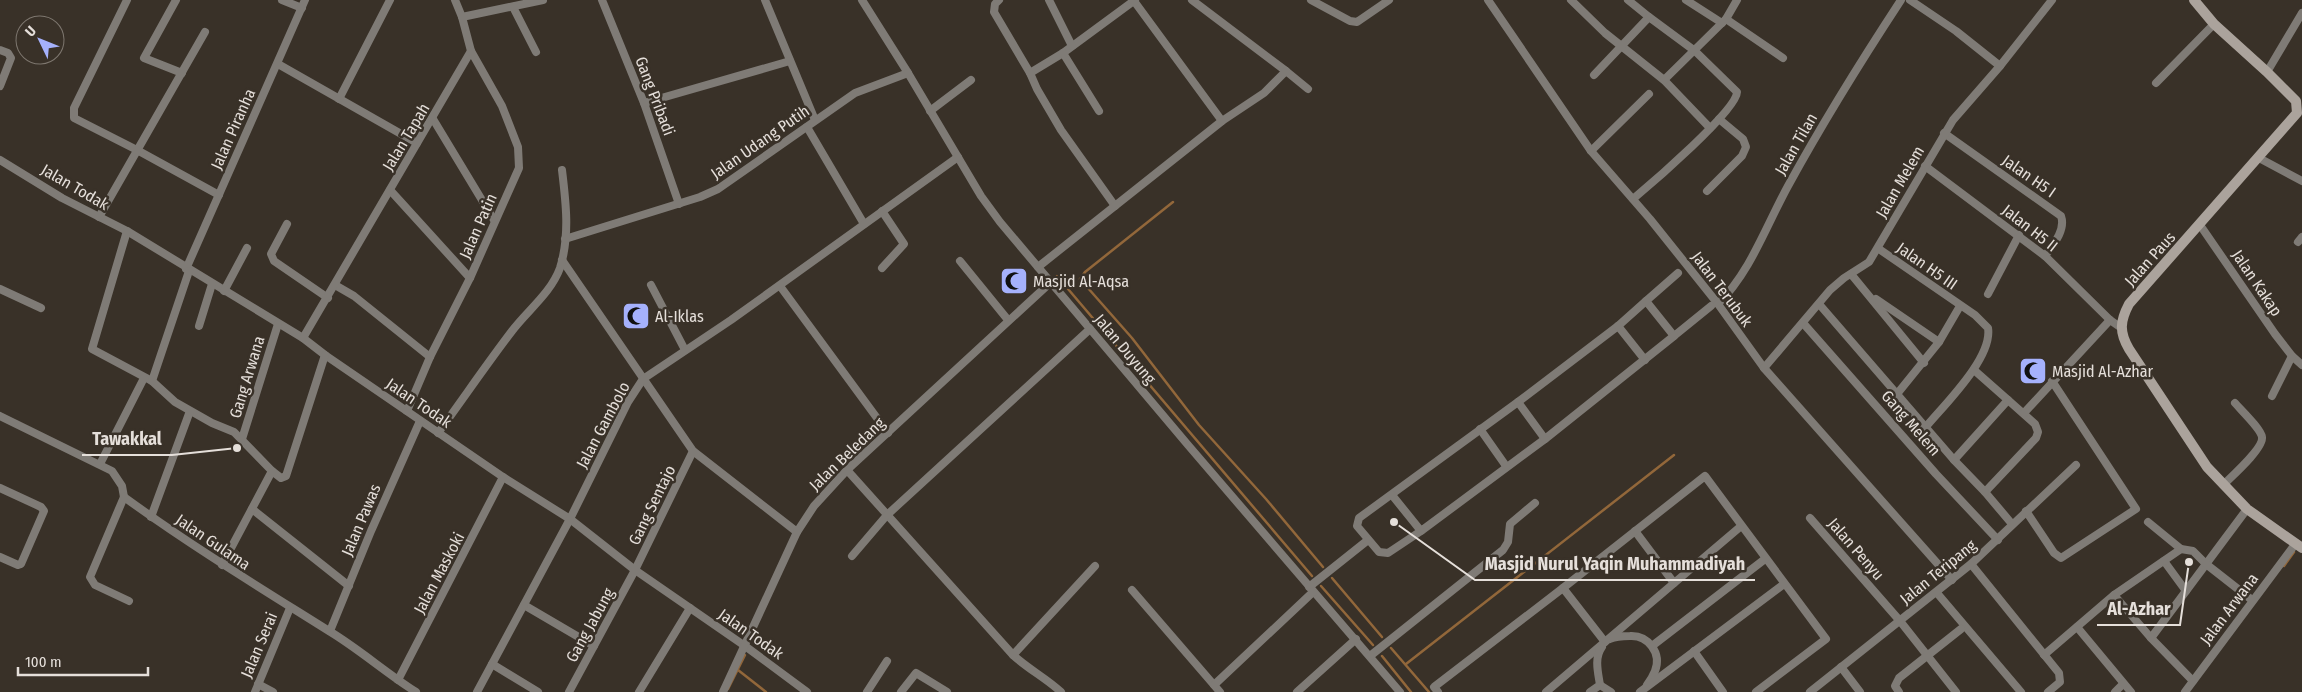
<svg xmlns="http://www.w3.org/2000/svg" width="2302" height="692" viewBox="0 0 2302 692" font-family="'Fira Sans Condensed',sans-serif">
  <rect width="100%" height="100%" fill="#393128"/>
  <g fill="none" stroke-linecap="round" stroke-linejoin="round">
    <!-- stream -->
    <g stroke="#92673a" stroke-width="2.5">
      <path d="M1173,202L1085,272L1080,279L1132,338L1199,425L1266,499L1323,567"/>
      <path d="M1057,276L1312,576"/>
      <path d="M2284,566L2294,552"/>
      <path d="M1332,578L1382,637"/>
      <path d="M1321,586L1373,645"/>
      <path d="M1391,648L1429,692"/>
      <path d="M1382,656L1411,692"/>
      <path d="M1406,664L1674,455"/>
      <path d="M738,670L766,692"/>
      <path d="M728,689L745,655"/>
    </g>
    <!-- minor -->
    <g stroke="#7f7b76" stroke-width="8">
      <path d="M127,0L74,108V118L137,150L219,195"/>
      <path d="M176,0L144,58L182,73"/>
      <path d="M282,0L302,8"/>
      <path d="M455,0L462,17"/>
      <path d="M602,0L644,103L679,204"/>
      <path d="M765,0L815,120"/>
      <path d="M862,0L908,73L981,196L1000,222L1188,445L1400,692"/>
      <path d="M999,0L995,4L994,12L1030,73L1063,53L1135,0"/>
      <path d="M1049,0L1072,46"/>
      <path d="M1192,0L1286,71"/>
      <path d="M1311,0L1350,21L1357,22L1389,0"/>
      <path d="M1488,0L1591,151L1650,219L1718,304L1764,368L1952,580"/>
      <path d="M1571,0L1605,33L1664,80L1710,128"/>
      <path d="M1628,0L1649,17"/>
      <path d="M1686,0L1722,23"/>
      <path d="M1910,0L1956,31L2000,66"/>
      <path d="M1134,1L1222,121"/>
      <path d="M513,7L536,52"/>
      <path d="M1726,19L1783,58"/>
      <path d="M0,50L8,53L11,58L0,86"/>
      <path d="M1063,53L1099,111"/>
      <path d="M278,64L417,143"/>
      <path d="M2267,72L2302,13"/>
      <path d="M1030,73L1037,89L1061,130L1115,206"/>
      <path d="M1594,75L1649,17L1695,51L1737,92C1737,110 1651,184 1633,199"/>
      <path d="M1664,80L1726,19L1737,0"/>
      <path d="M2156,83L2214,24"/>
      <path d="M339,99L390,0"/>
      <path d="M644,103L790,61"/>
      <path d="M930,111L971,80"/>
      <path d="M433,119L494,220"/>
      <path d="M807,127L864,224"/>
      <path d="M1944,133L2061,216C2066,230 2053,245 2045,256"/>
      <path d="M1591,151L1649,94"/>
      <path d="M2259,158L2302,181"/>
      <path d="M0,160L62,198L127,231L303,338L325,355L503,477L570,519L635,570L745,646L807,692"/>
      <path d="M1925,166L2045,256L2110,320L2120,327"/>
      <path d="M390,190L470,278"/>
      <path d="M1707,191L1742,156L1746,147L1743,139L1719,119"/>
      <path d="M99,217L205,32"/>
      <path d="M287,224L271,254L274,261L328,298"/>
      <path d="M2200,225L2275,334L2292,356L2302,365"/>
      <path d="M127,231L92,349L152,381L175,402L212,423L234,432L272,471L281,478L286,476L325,355"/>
      <path d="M565,239L700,197L718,189L855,93L908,73"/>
      <path d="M2298,242L2302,237"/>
      <path d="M1879,249L1975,315L1988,328C1993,358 1943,406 1925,428"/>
      <path d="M562,260L693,451L797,532"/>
      <path d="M960,261L1008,320"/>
      <path d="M1038,267L1222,121L1264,93L1286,71L1308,89"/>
      <path d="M882,268L904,244L882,211"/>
      <path d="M186,269L305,0"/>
      <path d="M1678,273L1646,301L1674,336L1711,306"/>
      <path d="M1851,274L1924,363"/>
      <path d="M335,285L354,296L430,357"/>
      <path d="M651,285L685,350"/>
      <path d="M780,286L888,433"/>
      <path d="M0,289L41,308"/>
      <path d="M224,291L247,248"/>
      <path d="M1988,294L2019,235"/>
      <path d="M1876,299L1939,342"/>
      <path d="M1646,301L1618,326L1518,402L1359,518L1357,526L1379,552L1388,553L1421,531L1545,439L1674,336"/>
      <path d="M1718,304C1751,271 1766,226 1788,186C1823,122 1861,61 1901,0"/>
      <path d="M1819,304L1954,460L2008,400L2035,424L2038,432L2036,438L1985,492L2012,524"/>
      <path d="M1803,323L1936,474L1998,540"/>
      <path d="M199,326L212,284"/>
      <path d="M1618,326L1645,360"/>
      <path d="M303,338L471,51L462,17L543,0"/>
      <path d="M1764,368L1830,290L1844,278L1869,262L1953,120L2000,66L2052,0"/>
      <path d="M1974,370L2008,400"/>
      <path d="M152,381L189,271"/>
      <path d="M1897,394L1939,342L1960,306"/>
      <path d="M2272,396L2292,356"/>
      <path d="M1518,402L1545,439"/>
      <path d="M407,411L430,357L470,278L519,168L518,147L502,106L471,51"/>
      <path d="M2024,413L2110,320"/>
      <path d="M0,416L112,471L122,486L124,497C190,545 259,587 329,631C359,649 386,673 416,692"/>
      <path d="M1480,429L1506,466"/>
      <path d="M438,433C463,399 486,365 512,331C527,311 551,293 560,268C570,236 566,203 562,170"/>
      <path d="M242,439L278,324"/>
      <path d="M1954,460L1985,492"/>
      <path d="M100,464L144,378"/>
      <path d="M847,470L1013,655C1028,669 1046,678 1061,692"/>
      <path d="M2223,485C2231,477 2264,448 2262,437C2261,429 2241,410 2235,403"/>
      <path d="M0,488L41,507L44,511L21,564L18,565L0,557"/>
      <path d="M1392,495L1421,531"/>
      <path d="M124,497L90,577L95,585L129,601"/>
      <path d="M252,509L349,586"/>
      <path d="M2026,511L2054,553L2061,558L2136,509L2052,381"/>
      <path d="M151,517L190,411"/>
      <path d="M1810,518L1900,621L1956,692"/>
      <path d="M2148,522L2181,549"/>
      <path d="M1635,531L1674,583"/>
      <path d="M852,556L887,515L1090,329"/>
      <path d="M2164,561L2186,591"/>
      <path d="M1971,564L2059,673L2060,682L2048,692"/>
      <path d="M222,565L272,471"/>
      <path d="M1309,587L1368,540"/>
      <path d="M1563,588L1705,476L1826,639L1756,692"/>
      <path d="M1132,590L1214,685"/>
      <path d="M1937,593L2021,692"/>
      <path d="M2114,595L2151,638L2247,509"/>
      <path d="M524,605L594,646"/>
      <path d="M2077,627L2131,692"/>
      <path d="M330,631L371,531L420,421"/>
      <path d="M2151,638L2193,681"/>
      <path d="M1610,639C1616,636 1623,636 1630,636C1648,635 1662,653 1655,671C1653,676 1650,681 1647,685"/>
      <path d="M1652,646L1765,559"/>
      <path d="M1694,651L1723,692"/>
      <path d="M1013,655L1095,566"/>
      <path d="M2044,655L2114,595L2181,549L2193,551L2206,564L2252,600"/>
      <path d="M1370,656L1503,550L1508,542L1510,524L1535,503"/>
      <path d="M492,664L538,692"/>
      <path d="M1841,667L1860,692"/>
      <path d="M398,680L503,477"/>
      <path d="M258,684L273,692"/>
      <path d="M1600,685L1611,692"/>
      <path d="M255,692L290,608"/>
      <path d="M477,692L570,519L628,402L643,379L731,320L958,157"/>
      <path d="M569,692L635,570L693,451"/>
      <path d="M639,692L690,608"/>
      <path d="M723,692L797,532L814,506L847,470L1051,282"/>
      <path d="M867,692L887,661"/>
      <path d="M901,692L916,673L947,692"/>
      <path d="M1220,692L1214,685L1313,592"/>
      <path d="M1297,692L1356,639"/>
      <path d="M1438,692L1434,687L1563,588L1605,642"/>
      <path d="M1546,692L1740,527"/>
      <path d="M1590,692L1600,685C1598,672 1594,658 1602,647"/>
      <path d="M1640,692L1784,584"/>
      <path d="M1810,692L1971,564L2076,465"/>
      <path d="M1899,692L1895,686L1899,678L1961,629"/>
      <path d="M2115,692L2123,684"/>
      <path d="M2185,692L2296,543"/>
    </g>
    <!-- secondary -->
    <path stroke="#aba39c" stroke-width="10" d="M2194,0L2214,24L2267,72L2296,101L2297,113L2129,304C2120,321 2119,332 2129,349L2207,467L2247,509L2302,548"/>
  </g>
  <!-- icons -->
  <defs>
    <g id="mosque-square" transform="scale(1.4375)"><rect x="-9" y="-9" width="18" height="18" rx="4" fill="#a5b1fc" stroke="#393128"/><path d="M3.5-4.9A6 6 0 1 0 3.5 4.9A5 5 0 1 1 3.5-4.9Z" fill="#111"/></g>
  </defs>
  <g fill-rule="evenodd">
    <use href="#mosque-square" x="1014" y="281"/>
    <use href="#mosque-square" x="636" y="316"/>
    <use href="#mosque-square" x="2033" y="371"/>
  </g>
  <g text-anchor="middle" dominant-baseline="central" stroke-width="5" stroke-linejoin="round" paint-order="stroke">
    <!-- street labels -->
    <g font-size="16" fill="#e5dfda" stroke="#393128">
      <text transform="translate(655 96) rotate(69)">Gang Pribadi</text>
      <text transform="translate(233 129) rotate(-66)">Jalan Piranha</text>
      <text transform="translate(406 137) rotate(-59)">Jalan Tapah</text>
      <text transform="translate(760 142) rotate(-35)">Jalan Udang Putih</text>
      <text transform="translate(1796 144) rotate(-60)">Jalan Tilan</text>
      <text transform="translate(2029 176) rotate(35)">Jalan H5 I</text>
      <text transform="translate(1900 182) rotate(-60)">Jalan Melem</text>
      <text transform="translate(75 187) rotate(30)">Jalan Todak</text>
      <text transform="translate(478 226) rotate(-66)">Jalan Patin</text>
      <text transform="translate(2030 228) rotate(38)">Jalan H5 II</text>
      <text transform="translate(2150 259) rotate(-48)">Jalan Paus</text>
      <text transform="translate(1927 266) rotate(35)">Jalan H5 III</text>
      <text transform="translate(2257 283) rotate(56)">Jalan Kakap</text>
      <text transform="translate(1722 289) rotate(53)">Jalan Terubuk</text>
      <text transform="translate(1125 349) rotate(50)">Jalan Duyung</text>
      <text transform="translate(247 377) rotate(-73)">Gang Arwana</text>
      <text transform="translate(419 403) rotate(34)">Jalan Todak</text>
      <text transform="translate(1911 423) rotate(49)">Gang Melem</text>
      <text transform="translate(603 425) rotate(-62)">Jalan Gambolo</text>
      <text transform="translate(847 454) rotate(-44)">Jalan Beledang</text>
      <text transform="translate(652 505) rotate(-64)">Gang Sentajo</text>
      <text transform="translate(361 520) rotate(-67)">Jalan Pawas</text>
      <text transform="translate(213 542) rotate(34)">Jalan Gulama</text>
      <text transform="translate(1856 549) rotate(49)">Jalan Penyu</text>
      <text transform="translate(1938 572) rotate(-39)">Jalan Teripang</text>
      <text transform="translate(439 573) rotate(-62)">Jalan Maskoki</text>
      <text transform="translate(2229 609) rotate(-53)">Jalan Arwana</text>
      <text transform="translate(590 625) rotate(-61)">Gang Jabung</text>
      <text transform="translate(751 634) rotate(35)">Jalan Todak</text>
      <text transform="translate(259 645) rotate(-67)">Jalan Serai</text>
    </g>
    <!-- poi labels -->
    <g font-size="16" fill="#e5dfda" stroke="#393128" text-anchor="start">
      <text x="1033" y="281">Masjid Al-Aqsa</text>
      <text x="655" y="316">Al-Iklas</text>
      <text x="2052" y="371">Masjid Al-Azhar</text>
    </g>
  </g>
  <!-- callouts -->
  <path fill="none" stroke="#e5dfda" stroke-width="2" d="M237 448L172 455H82M1394 522L1475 580H1755M2189 562L2180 625H2097"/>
  <g fill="#e5dfda" stroke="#393128" stroke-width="2">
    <circle cx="237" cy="448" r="5"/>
    <circle cx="1394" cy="522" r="5"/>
    <circle cx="2189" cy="562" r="5"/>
  </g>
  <g font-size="18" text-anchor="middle" font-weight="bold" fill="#e5dfda" stroke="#393128" stroke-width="5" stroke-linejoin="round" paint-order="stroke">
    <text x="127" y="445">Tawakkal</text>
    <text x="1615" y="570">Masjid Nurul Yaqin Muhammadiyah</text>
    <text x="2139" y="615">Al-Azhar</text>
  </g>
  <!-- north arrow -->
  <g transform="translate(40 40) rotate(313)"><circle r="24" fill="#393128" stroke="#7e776f"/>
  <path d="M0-4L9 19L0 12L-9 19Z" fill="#a5b1fc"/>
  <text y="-8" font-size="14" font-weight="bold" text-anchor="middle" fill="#e5dfda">U</text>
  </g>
  <!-- scale -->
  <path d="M18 667v8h130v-8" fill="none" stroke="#e5dfda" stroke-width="2.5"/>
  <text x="25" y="667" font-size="15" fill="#e5dfda" stroke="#393128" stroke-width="4" paint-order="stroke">100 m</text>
</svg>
